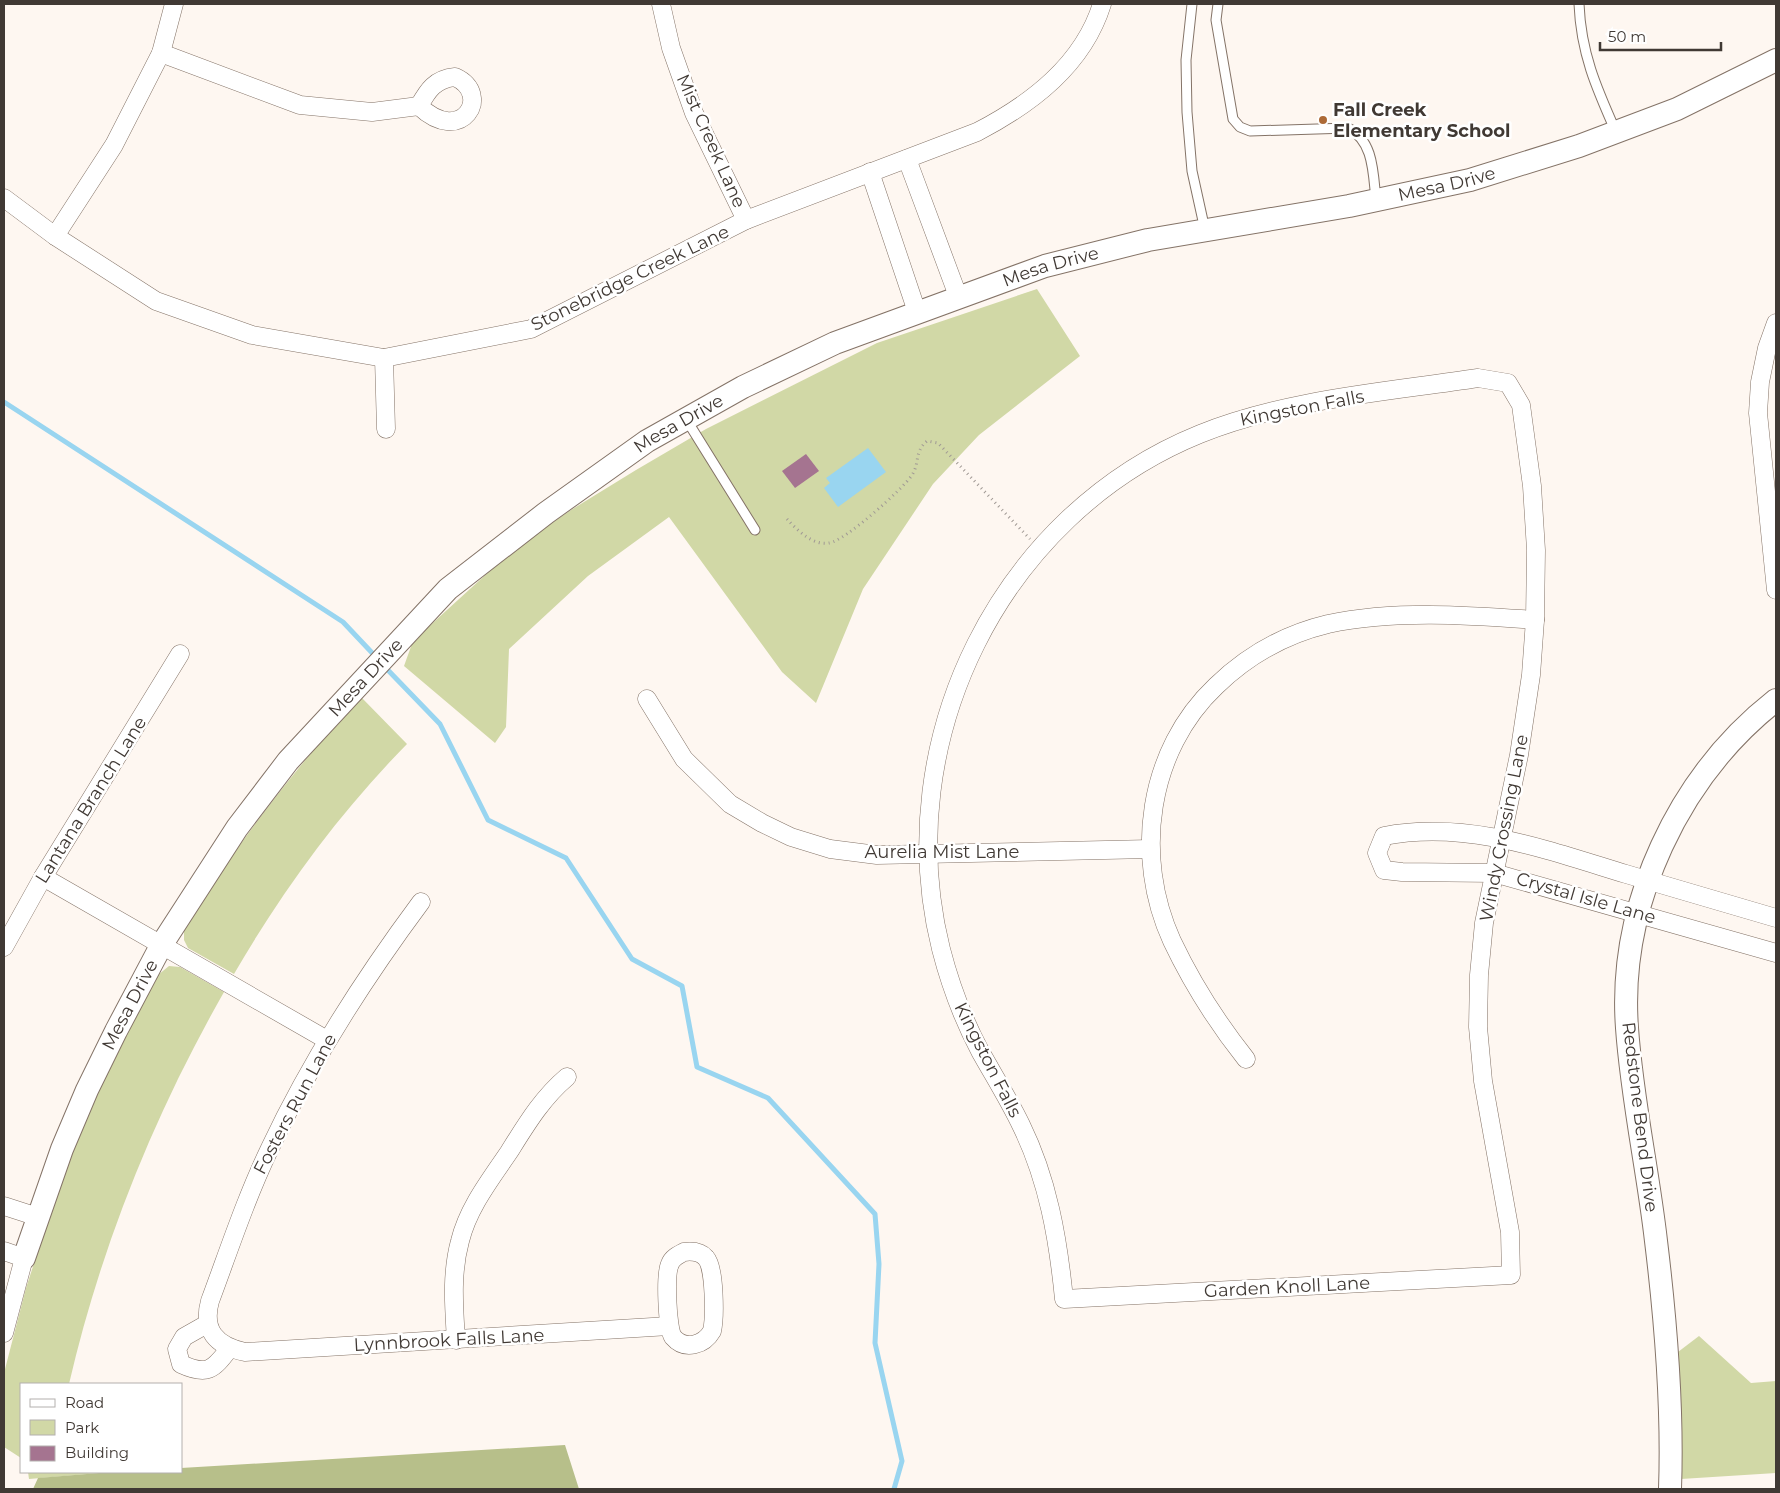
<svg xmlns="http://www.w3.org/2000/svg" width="1780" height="1493" viewBox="0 0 1780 1493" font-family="Montserrat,sans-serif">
  <rect width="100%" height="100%" fill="#fef7f1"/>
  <!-- green -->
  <g fill="#d1d8a6">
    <path d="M1037,289L1080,356L979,435L933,484L863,589L816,703L782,672L669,517L588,576L509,649L506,727L495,743L404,666L413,641L515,548L571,510L636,470L706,429L877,343Z"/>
    <path d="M361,697L407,744C340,812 282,891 234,974L188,948L184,940V927C237,845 294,768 361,697Z"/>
    <path d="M169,966L180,967L224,992C154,1115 101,1246 69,1384H21V1458L4,1447V1373L26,1288L57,1193L86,1117L119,1046L158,975Z"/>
    <path d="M1699,1336L1751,1383L1776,1381V1473L1681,1479L1678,1352Z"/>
    <path d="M28,1472H111L29,1479Z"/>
  </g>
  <!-- forest -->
  <path fill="#b7bf8a" d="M565,1445L579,1489H33L38,1478L111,1472H181V1468Z"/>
  <!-- water -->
  <path fill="#99d5f0" d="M868,448L886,472L838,507L824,488L830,483L826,478Z"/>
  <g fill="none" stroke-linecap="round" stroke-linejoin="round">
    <!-- stream -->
    <g stroke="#99d5f0" stroke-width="5">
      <path d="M4,402L343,622L376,657"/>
      <path d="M383,665L440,724L488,820L566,858L632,959L682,986L697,1067L768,1098L875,1214L879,1264L875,1343L902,1461L894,1489"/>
    </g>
  </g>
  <!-- building -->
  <path fill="#a57490" d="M806,454L819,471L795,488L782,471Z"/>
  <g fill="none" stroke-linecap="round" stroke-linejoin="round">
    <!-- service casing -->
    <g stroke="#847367" stroke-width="11">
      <g id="service">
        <path d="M1192,4L1186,60L1187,112L1192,171L1205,230"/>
        <path d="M1218,4L1216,20L1233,119L1240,127L1250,131L1348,128C1374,141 1373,173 1376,200"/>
        <path d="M1579,4C1581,53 1596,87 1616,132"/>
        <path d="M686,419L755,530"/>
      </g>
    </g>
    <!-- minor casing -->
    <g stroke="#847367" stroke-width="19">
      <g id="minor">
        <path d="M661,4L671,48L694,113L746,220"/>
        <path d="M161,53L300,105L372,112L419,106"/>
        <path d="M455,77C493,94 462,147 419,106C428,90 435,79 455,77Z"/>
        <path d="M907,159L958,296"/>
        <path d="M870,172L917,312"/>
        <path d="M4,198L55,236L156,301L252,335L384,358L531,329L746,220L977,132C1031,104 1083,65 1102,4"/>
        <path d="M55,236L114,145L161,53L174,4"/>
        <path d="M1776,323L1767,348L1760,382L1758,413L1776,590"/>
        <path d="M384,358L386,429"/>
        <path d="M1478,378L1508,383L1521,405L1532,486L1536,550L1535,620L1531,675L1519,755L1484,923L1479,975L1478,1027L1483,1081L1510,1232L1511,1275L1064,1299C1058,1238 1048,1180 1021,1125C1009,1100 994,1076 980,1051C963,1019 950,984 941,949C889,741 1000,515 1200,434C1287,399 1386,392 1478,378Z"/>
        <path d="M647,699L684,759L730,804L762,823L791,837L830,849L877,855L1150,849"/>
        <path d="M43,877L327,1040"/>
        <path d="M421,902C363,980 311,1061 270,1148C246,1198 229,1250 210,1301C202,1330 216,1346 245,1352L669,1326"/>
        <path d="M1776,918C1726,903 1676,889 1626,874C1547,850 1467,820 1384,836L1377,853L1384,870L1402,872L1494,873L1776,953"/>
        <path d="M4,947L43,877L180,654"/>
        <path d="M1246,1059C1219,1025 1191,981 1172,941C1133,856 1148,750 1216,686C1247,656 1286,634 1328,624C1395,610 1467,615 1535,620"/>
        <path d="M4,1206L38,1217"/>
        <path d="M4,1251L24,1258L4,1333"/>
        <path d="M684,1252C692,1251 700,1251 706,1258C715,1268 715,1318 712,1331C704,1345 685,1351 673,1337C667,1328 665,1274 670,1264C672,1258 678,1255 684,1252Z"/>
        <path d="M207,1324L184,1337L177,1349L181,1364C207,1376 213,1370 229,1349"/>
        <path d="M456,1340C454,1307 451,1274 460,1241C468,1208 490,1180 509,1152C526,1125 542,1098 567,1077"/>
      </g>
    </g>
    <!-- tertiary casing -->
    <g stroke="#847367" stroke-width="24">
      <g id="tertiary">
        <path id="s1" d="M24,1258L62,1149L87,1090L116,1031L162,944L237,828L288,761L448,589L546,513L647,441L743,387L835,343L1045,266L1148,240L1349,206L1470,180L1579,146L1677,109L1776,60"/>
        <path d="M1670,1489C1673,1407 1666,1323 1656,1241C1648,1170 1632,1100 1627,1028C1618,904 1679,776 1776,700"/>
      </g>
    </g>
    <!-- path -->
    <path stroke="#a09994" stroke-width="3" stroke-dasharray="1 4" stroke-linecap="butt" d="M787,519C797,530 813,546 829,543C845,541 903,489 912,475C920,463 914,452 927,441L938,443L1030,539"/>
    <!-- service -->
    <use href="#service" stroke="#fff" stroke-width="9"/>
    <!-- minor -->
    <use href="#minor" stroke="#fff" stroke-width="18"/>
    <!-- tertiary -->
    <use href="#tertiary" stroke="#fff" stroke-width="22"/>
  </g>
  <!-- markers -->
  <circle fill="#ad6a37" stroke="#fff" stroke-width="2" cx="1323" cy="120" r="5"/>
  <g text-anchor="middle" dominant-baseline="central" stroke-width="5" stroke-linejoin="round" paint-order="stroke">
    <!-- poi labels -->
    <g font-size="18" font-weight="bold" fill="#403934" stroke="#fff" text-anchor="start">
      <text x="1333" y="110">Fall Creek<tspan x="1333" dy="21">Elementary School</tspan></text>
    </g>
    <!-- street labels -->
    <g font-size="18" fill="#403934" stroke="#fff">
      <text transform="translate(711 141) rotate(66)">Mist Creek Lane</text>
      <text stroke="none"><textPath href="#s1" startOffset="1895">Mesa Drive</textPath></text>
      <text stroke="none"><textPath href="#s1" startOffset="1490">Mesa Drive</textPath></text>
      <text transform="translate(630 278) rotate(-26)">Stonebridge Creek Lane</text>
      <text transform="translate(1302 408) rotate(-11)">Kingston Falls</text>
      <text stroke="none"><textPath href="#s1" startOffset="1085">Mesa Drive</textPath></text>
      <text stroke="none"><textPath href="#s1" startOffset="680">Mesa Drive</textPath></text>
      <text transform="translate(91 800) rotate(-58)">Lantana Branch Lane</text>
      <text transform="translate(1504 828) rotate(-79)">Windy Crossing Lane</text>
      <text x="942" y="852">Aurelia Mist Lane</text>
      <text transform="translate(1586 898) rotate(16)">Crystal Isle Lane</text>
      <text stroke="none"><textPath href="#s1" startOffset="275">Mesa Drive</textPath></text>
      <text transform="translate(988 1060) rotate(63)">Kingston Falls</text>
      <text transform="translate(295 1104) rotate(-62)">Fosters Run Lane</text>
      <text transform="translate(1640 1117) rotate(83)">Redstone Bend Drive</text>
      <text transform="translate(1287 1287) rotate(-3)">Garden Knoll Lane</text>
      <text transform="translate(449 1340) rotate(-3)">Lynnbrook Falls Lane</text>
    </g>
  </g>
  <!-- border -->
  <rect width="1780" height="1493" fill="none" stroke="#403934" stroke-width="10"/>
  <!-- legend -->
  <rect x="20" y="1383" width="162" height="90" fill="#ffffff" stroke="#b3b0ae"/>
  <rect x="30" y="1399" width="25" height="8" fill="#ffffff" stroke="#b3b0ae"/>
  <text x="65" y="1408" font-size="15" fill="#403934">Road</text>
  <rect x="30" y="1420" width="25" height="15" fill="#d1d8a6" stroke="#b3b0ae"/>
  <text x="65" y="1433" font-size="15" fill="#403934">Park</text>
  <rect x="30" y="1446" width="25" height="15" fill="#a57490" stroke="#b3b0ae"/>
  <text x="65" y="1458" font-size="15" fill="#403934">Building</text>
  <!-- scale -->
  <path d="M1600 42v8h121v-8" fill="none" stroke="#403934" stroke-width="2.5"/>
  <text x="1608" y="42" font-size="15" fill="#403934" stroke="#ffffff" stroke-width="4" paint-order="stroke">50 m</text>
</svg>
